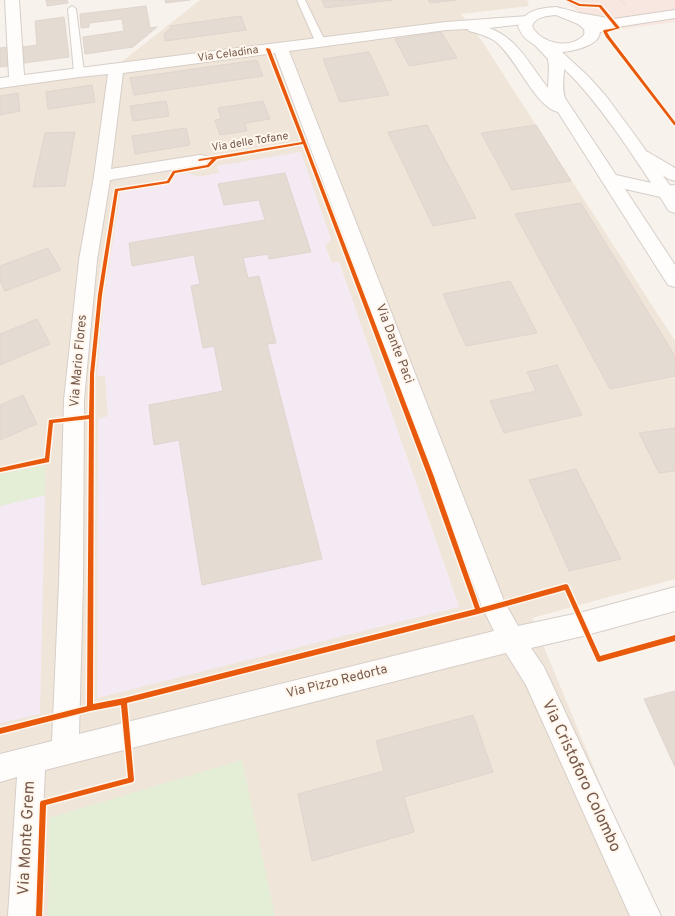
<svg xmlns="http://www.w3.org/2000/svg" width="675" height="916" viewBox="0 0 675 916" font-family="Overpass,sans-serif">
  <rect width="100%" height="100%" fill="#f7f2ec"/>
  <!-- residential -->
  <path fill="#f0e5d9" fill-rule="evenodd" d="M200,0H527L529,6L461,14L482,41L675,341V579L532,618L655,916H0V87L110,71ZM217,166L331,239L325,246L332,263L339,262L459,607L108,416L105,375L97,376L104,297L121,191L170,184L189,173L198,177L220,173Z"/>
  <!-- commercial -->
  <path fill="#f7e7e0" d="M566,0H675V22L606,31L568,4Z"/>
  <!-- education -->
  <g fill="#f3eaf3">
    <path d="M301,152L331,239L325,246L331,263L339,262L459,607L97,698L98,419L108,416L105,375L97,377L104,297L121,191L170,184L174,175L189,173L198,177L219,173L217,166Z"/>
    <path d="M45,495L40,714L0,723V506Z"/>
  </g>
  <!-- green -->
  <g fill="#e4eed7">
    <path d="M46,465L45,495L0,506V474Z"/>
    <path d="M242,760L275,916H48L49,818Z"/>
  </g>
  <!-- building -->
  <g fill="#e4dbd3" stroke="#e0d5ce">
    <path d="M46,0H67L68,3L47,6Z"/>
    <path d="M165,0H190L166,3Z"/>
    <path d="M322,0H392L325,8Z"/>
    <path d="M428,0H456L430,3Z"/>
    <path d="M146,6L150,28L157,27L133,47L85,54L83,37L124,31L122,19L89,23V27L81,28L80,14Z"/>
    <path d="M241,16L246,30L165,41L164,34L171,28L170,26Z"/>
    <path d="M64,17L69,57L24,63L23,47L37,45L35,21Z"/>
    <path d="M441,32L457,58L409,66L395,39Z"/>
    <path d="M8,47L9,66L0,67V48Z"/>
    <path d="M369,52L389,95L340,102L323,59Z"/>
    <path d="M257,60L263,76L134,95L130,78Z"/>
    <path d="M92,85L95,102L48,109L46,92Z"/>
    <path d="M18,93L20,111L0,115V96Z"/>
    <path d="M166,101L169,116L133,121L130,106Z"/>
    <path d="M263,101L270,119L245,123L247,131L220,135L215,120L221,119L218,108Z"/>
    <path d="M427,125L476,218L433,226L388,132Z"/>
    <path d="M536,125L571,181L512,190L481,133Z"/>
    <path d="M186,128L190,145L135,154L132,136Z"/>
    <path d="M75,132L65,186L33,187L45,133Z"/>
    <path d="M285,173L311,252L269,259L268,254L243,258L248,278L259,276L276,343L267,344L322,559L202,585L179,440L154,445L149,405L223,391L214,346L203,348L191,286L200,284L194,255L132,266L129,243L265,220L259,200L224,205L218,184Z"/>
    <path d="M581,203L675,356V376L610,389L515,214Z"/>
    <path d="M48,248L61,270L5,291L0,281V266Z"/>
    <path d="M510,281L537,333L466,346L443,294Z"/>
    <path d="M37,319L50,344L0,365V334Z"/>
    <path d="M557,365L582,415L504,433L490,401L536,391L527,372Z"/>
    <path d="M23,395L37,424L0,440V405Z"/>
    <path d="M675,428V471L659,473L639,433Z"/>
    <path d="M576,469L621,559L569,571L529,480Z"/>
    <path d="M675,691V767L644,699Z"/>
    <path d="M473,715L493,772L404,797L414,832L312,861L298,794L384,771L376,741Z"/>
  </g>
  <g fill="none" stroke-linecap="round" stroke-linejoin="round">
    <!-- service casing -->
    <g stroke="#d6cec8" stroke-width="2">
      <g id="service">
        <path d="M297,0H305L325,41L323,43H317L315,41Z"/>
        <path d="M72,6L76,9L84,72L79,75L74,72L68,9Z"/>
      </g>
    </g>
    <!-- minor casing -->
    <g stroke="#d6cec8" stroke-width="2">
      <g id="minor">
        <path d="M5,0H19L24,75L446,22L528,16L533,17L535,20L533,23L489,28C518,38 530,66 548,88L549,68L548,59L532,42L534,39C542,37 545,40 551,45C574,66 558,75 565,98L616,175L665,186L675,185V197L665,198L625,189L675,265V287L668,285L558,112C535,107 516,57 495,41C487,36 478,33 469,31L468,29L446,30L289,51L504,601L518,626L583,612L675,587V611L583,636L531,648L544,667L661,916H630L526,685L506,653L45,770L38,916H8L17,777L0,782V754L52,741L59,583L64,400L79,260L94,176L108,74L79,77L0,88V78L9,77ZM275,53L482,607L494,631L79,734L83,583L84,400L97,260L110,180L206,164L208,160L206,156L200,155L111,169L123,73Z"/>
        <path d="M675,10V18L617,27L591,35L586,34L584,31L586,28L597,24L574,20L572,17L574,14L579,13L614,19Z"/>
        <path d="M642,151L648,152L675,168V181L669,179L636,160L634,156L636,152Z"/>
      </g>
    </g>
    <!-- secondary casing -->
    <g stroke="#d7cec8" stroke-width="2">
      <path id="secondary" d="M556,7C568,10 585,13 594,22C614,42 576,51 562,52L588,76L606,96L637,138L675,193V213L669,211C641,167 613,123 579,84C567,71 554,59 541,49C529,40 524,41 518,26C525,10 540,8 556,7ZM556,15L578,24L585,30L584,35C571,50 540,44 532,26C536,16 547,16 556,15Z"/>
    </g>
    <!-- path -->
    <path stroke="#dad2ce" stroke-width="2" stroke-dasharray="0.5 2" stroke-linecap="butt" d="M621,0L625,5"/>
    <!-- service -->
    <use href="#service" fill="#fefdfc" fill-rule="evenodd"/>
    <!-- minor -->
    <use href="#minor" fill="#fefdfc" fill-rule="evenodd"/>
    <!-- secondary -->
    <use href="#secondary" fill="#fefdfc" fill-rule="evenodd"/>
    <!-- cycleway casing -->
    <g stroke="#fff7ed" stroke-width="3">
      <g id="cycleway">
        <path d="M566,0H571L580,4L601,5L620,28L607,32L610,37L675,122V125H674L606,37L603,31L604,30L616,28L599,7L579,6Z"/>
        <path d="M267,48L270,49L433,474L480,608L566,584L568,585L600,656L675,635V641L599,662L597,661L565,590L478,614L127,703L134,780L133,782L46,805L42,916H36L40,803L41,801L128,778L121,705L90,711L0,734V728L87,706L89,419L53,423L49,462L0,472V468L45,458L49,420L89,415L90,374L98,295L115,189L167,181L173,171L207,165L212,159L199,161L198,160L200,159L302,142L266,49ZM303,144L427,474L475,609L124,698L93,704L94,374L102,295L118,191L169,183L175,173L209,167L217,159Z"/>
      </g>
    </g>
    <!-- cycleway -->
    <use href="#cycleway" fill="#e8590c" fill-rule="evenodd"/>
  </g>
  <g text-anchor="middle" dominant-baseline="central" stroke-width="4" stroke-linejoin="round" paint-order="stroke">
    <!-- far-street labels -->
    <g font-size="11" fill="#76594b" stroke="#fff7ed">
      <text transform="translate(228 54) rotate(-8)">Via Celadina</text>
      <text transform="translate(250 142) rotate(-9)">Via delle Tofane</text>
    </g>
    <!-- street labels -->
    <g font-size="13" fill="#76594b" stroke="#fff7ed">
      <text transform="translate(394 344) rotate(69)">Via Dante Paci</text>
      <text transform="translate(79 361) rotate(-85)">Via Mario Flores</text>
      <text transform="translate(337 682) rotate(-14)">Via Pizzo Redorta</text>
    </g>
    <!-- near-street labels -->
    <g font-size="16" fill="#76594b" stroke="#fff7ed">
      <text transform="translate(581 776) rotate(65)">Via Cristoforo Colombo</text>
      <text transform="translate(27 838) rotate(-87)">Via Monte Grem</text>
    </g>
  </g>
</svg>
